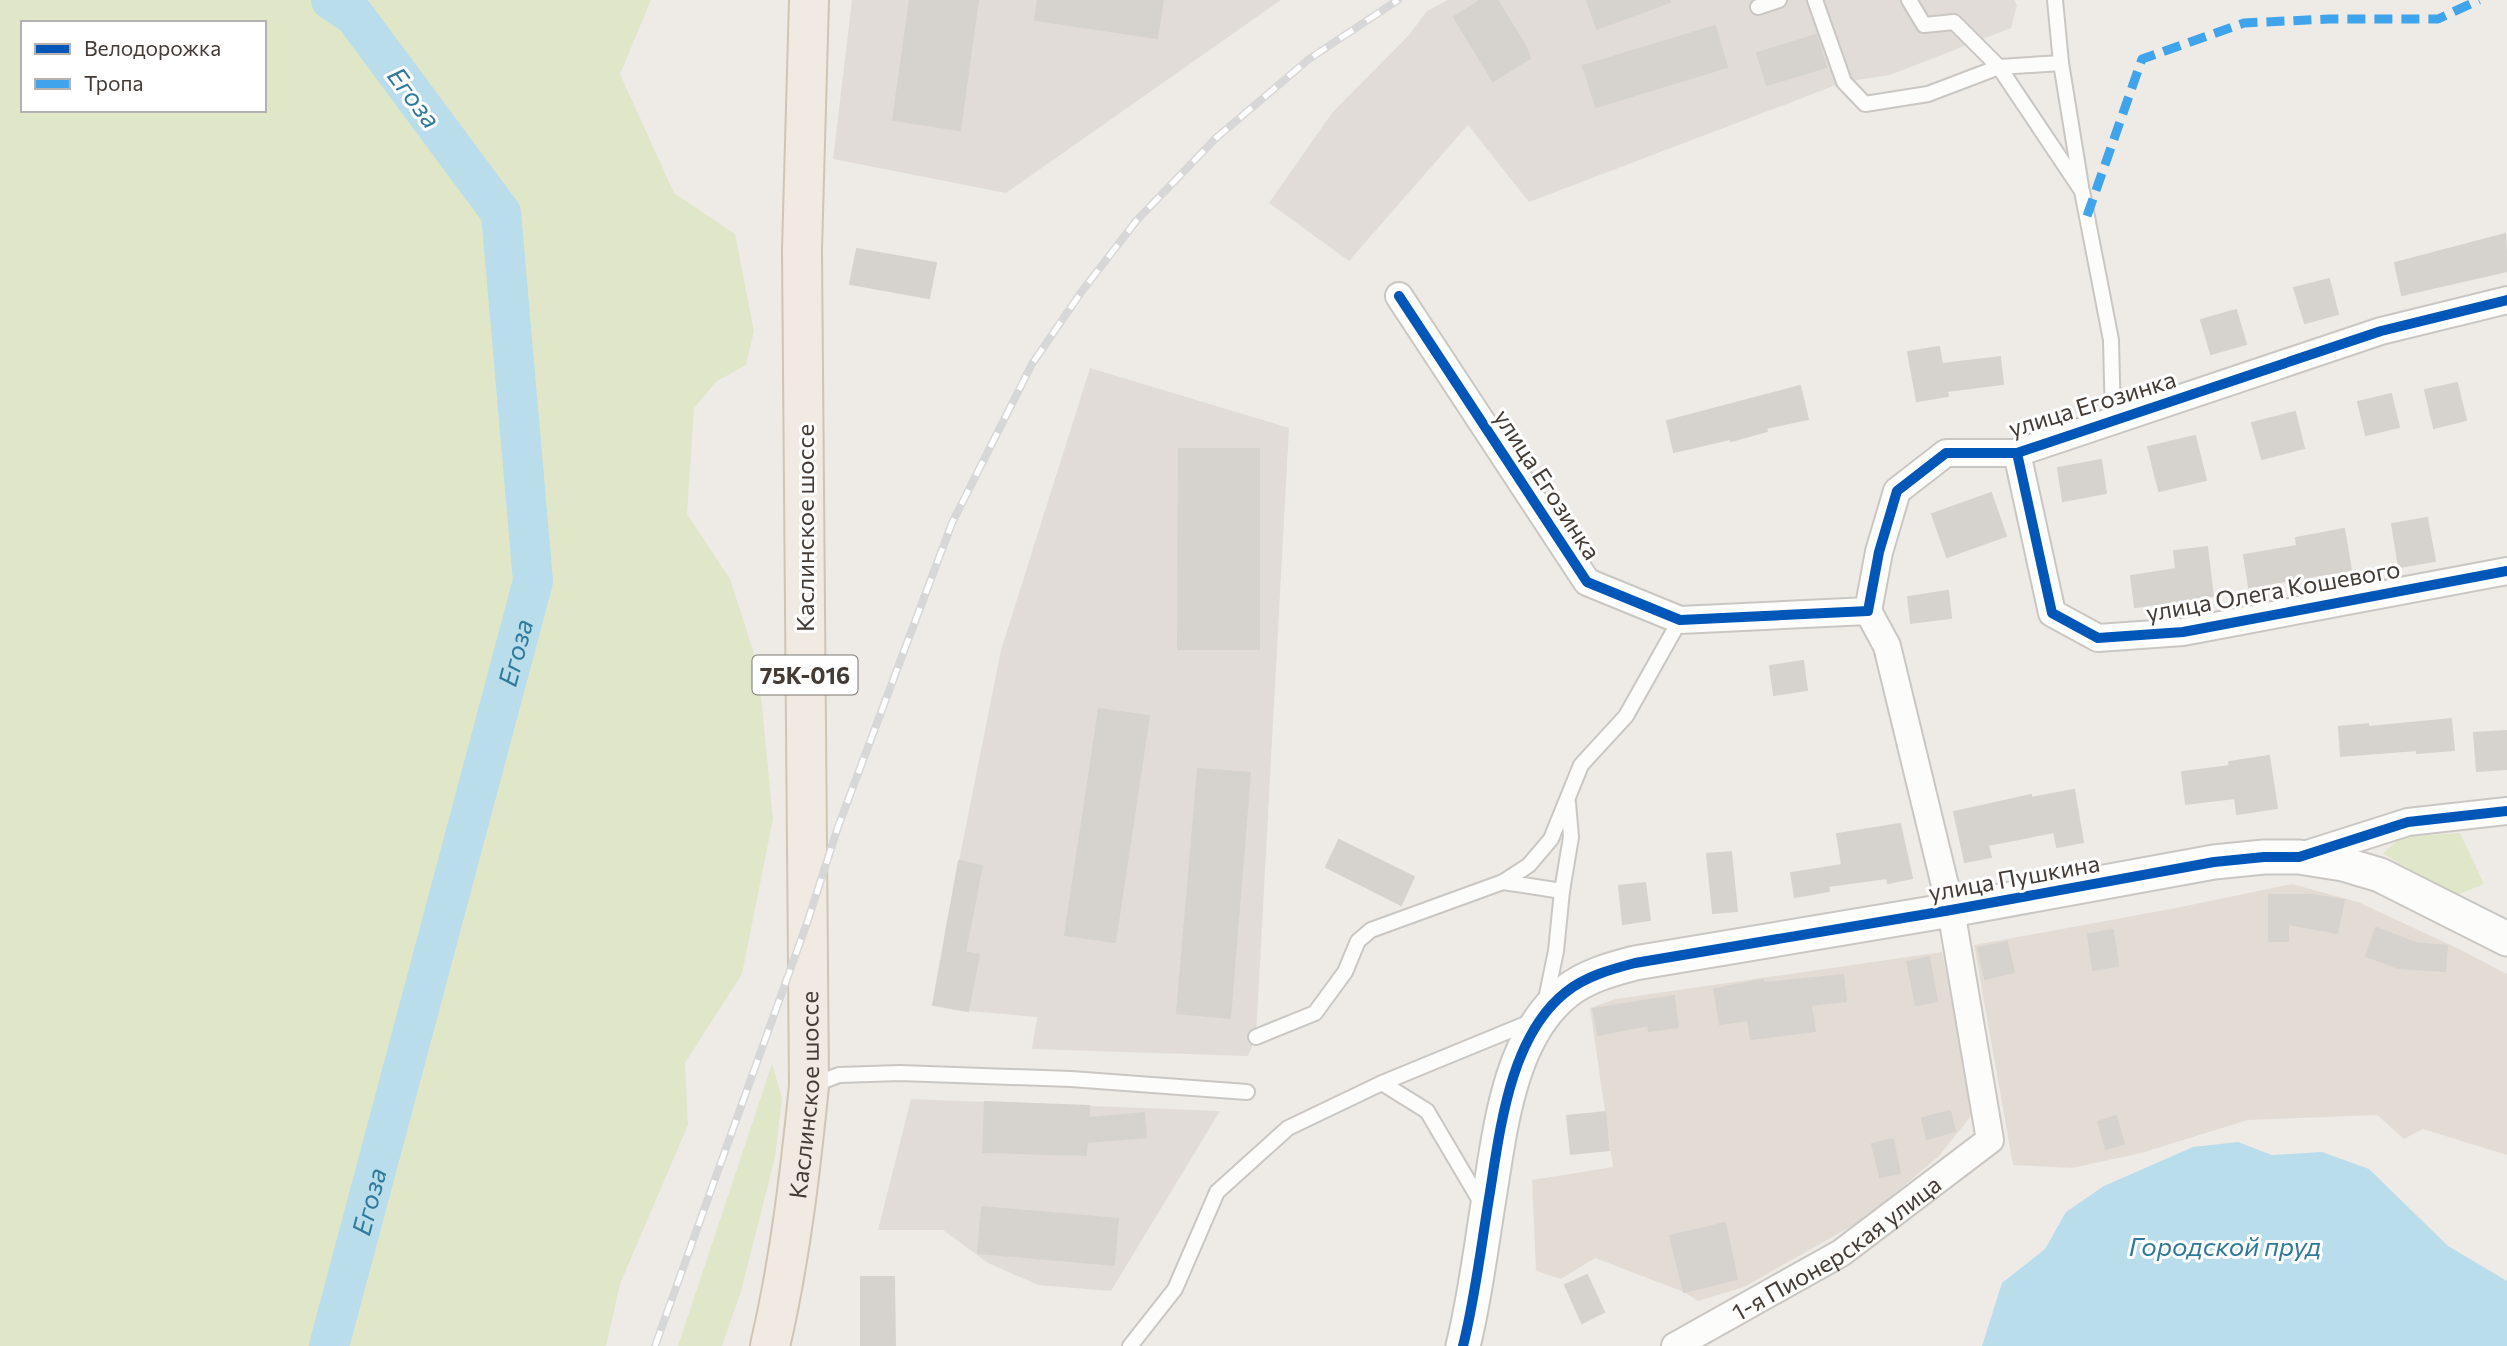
<svg xmlns="http://www.w3.org/2000/svg" width="2507" height="1346" viewBox="0 0 2507 1346" font-family="Commissioner,sans-serif">
  <rect width="100%" height="100%" fill="#eeebe7"/>
  <!-- residential -->
  <g fill="#e2dcd4">
    <path d="M2292,884L2358,902L2455,947L2507,974V1155L2423,1129L2404,1139L2377,1115L2248,1120L2141,1153L2072,1168L2013,1165L1974,945L2176,908Z"/>
    <path d="M1942,952L1975,1111L1939,1156L1866,1218L1744,1287L1698,1301L1684,1292L1595,1258L1561,1279L1536,1271L1532,1180L1613,1167L1590,1008L1616,999Z"/>
  </g>
  <!-- industrial -->
  <g fill="#e1dcd8">
    <path d="M852,0H1281L1006,193L833,159Z"/>
    <path d="M1448,0H2014L2017,5L2011,28L1890,75L1844,82L1529,202L1468,125L1349,261L1269,203L1332,113L1408,36L1427,11Z"/>
    <path d="M1090,368L1289,428L1256,1037L1248,1056L1032,1049L1037,1017L968,1011L933,1005L944,949L945,931L1001,650Z"/>
    <path d="M911,1099L1220,1111L1111,1291L1038,1285L988,1263L943,1230H878Z"/>
  </g>
  <!-- green -->
  <g fill="#dfe7c8" fill-rule="evenodd">
    <path d="M0,0H651L620,74L674,193L735,234L754,331L746,365L717,381L694,408L687,514L730,579L758,666L773,819L742,974L685,1063L688,1125L620,1284L606,1346H0ZM23,23H264V110H23Z"/>
    <path d="M2460,833L2484,884L2452,897L2383,853L2402,837Z"/>
    <path d="M772,1064L782,1098L775,1158L741,1291L722,1346H678Z"/>
  </g>
  <!-- water -->
  <path fill="#b9ddeb" d="M2238,1142L2272,1155L2322,1152L2369,1169L2448,1246L2507,1281V1346H1982L2002,1283L2045,1249L2066,1212L2104,1186L2193,1147Z"/>
  <g fill="none" stroke-linecap="round" stroke-linejoin="round">
    <!-- river -->
    <path stroke="#b9ddeb" stroke-width="40" id="s1" d="M329,1346L533,581L501,213L354,15L331,0"/>
  </g>
  <!-- building -->
  <g fill="#d6d2ce" stroke="#d6d2cd" stroke-width="2">
    <path d="M910,0H978L960,130L893,120Z"/>
    <path d="M1038,0H1163L1157,38L1035,20Z"/>
    <path d="M1481,0H1497L1526,47L1530,58L1493,81L1454,17Z"/>
    <path d="M1587,0H1669L1670,2L1597,29Z"/>
    <path d="M1715,26L1727,67L1596,107L1583,66Z"/>
    <path d="M1816,35L1826,67L1767,85L1757,53Z"/>
    <path d="M2505,234L2507,271L2402,295L2395,263Z"/>
    <path d="M857,249L936,263L929,298L850,284Z"/>
    <path d="M2329,279L2338,314L2305,323L2294,288Z"/>
    <path d="M2236,310L2246,344L2211,354L2201,320Z"/>
    <path d="M1939,347L1942,364L2000,357L2003,384L1947,391L1948,396L1917,401L1908,352Z"/>
    <path d="M2457,383L2466,420L2434,428L2425,390Z"/>
    <path d="M1800,386L1808,419L1766,428L1767,431L1731,441L1730,439L1674,452L1667,421Z"/>
    <path d="M2391,394L2399,427L2366,435L2358,402Z"/>
    <path d="M2295,412L2304,448L2262,459L2252,423Z"/>
    <path d="M2195,436L2206,480L2159,491L2148,447Z"/>
    <path d="M1179,449H1259V649H1178Z"/>
    <path d="M2101,460L2106,493L2063,501L2058,468Z"/>
    <path d="M1991,493L2006,536L1947,557L1932,514Z"/>
    <path d="M2427,518L2435,561L2399,567L2392,524Z"/>
    <path d="M2344,529L2351,570L2249,587L2244,555L2297,546L2296,538Z"/>
    <path d="M2207,547L2213,596L2135,607L2131,576L2176,569L2174,551Z"/>
    <path d="M1948,591L1951,618L1911,623L1908,597Z"/>
    <path d="M1803,661L1807,690L1774,695L1770,666Z"/>
    <path d="M1099,709L1149,716L1115,942L1065,935Z"/>
    <path d="M2451,719L2454,750L2417,753V750L2341,756L2339,727L2368,724V727Z"/>
    <path d="M2507,731V769L2477,771L2474,733Z"/>
    <path d="M2269,756L2277,808L2237,814L2235,798L2186,804L2182,772L2230,766L2229,762Z"/>
    <path d="M1198,769L1250,773L1230,1018L1177,1013Z"/>
    <path d="M2074,790L2083,842L2057,847L2054,832L1988,845L1991,857L1965,862L1954,812L2031,795V798Z"/>
    <path d="M1900,824L1912,878L1888,883L1887,878L1828,886L1829,891L1795,897L1791,873L1842,865L1837,834Z"/>
    <path d="M1339,840L1414,877L1401,905L1326,867Z"/>
    <path d="M1731,852L1737,911L1713,913L1707,854Z"/>
    <path d="M959,861L982,866L965,952L979,955L968,1011L933,1005Z"/>
    <path d="M1645,883L1650,920L1623,924L1619,886Z"/>
    <path d="M2269,895H2313L2344,900L2337,933L2288,924V941H2269Z"/>
    <path d="M2376,928L2416,943L2447,946L2445,971L2398,968L2366,956Z"/>
    <path d="M2113,930L2118,966L2093,970L2088,934Z"/>
    <path d="M2007,942L2014,972L1985,979L1978,948Z"/>
    <path d="M1929,957L1937,1001L1916,1005L1907,962Z"/>
    <path d="M1843,975L1846,1001L1811,1005L1815,1031L1751,1039L1748,1020L1720,1024L1714,989L1763,980L1764,983Z"/>
    <path d="M1674,996L1678,1027L1649,1031L1648,1025L1598,1035L1593,1009Z"/>
    <path d="M985,1102L1089,1106V1118L1144,1113L1146,1137L1087,1142L1086,1155L983,1152Z"/>
    <path d="M1950,1111L1955,1131L1927,1139L1922,1118Z"/>
    <path d="M1605,1112L1609,1150L1571,1154L1567,1116Z"/>
    <path d="M2116,1116L2124,1144L2106,1149L2098,1122Z"/>
    <path d="M1893,1139L1900,1173L1880,1177L1872,1144Z"/>
    <path d="M982,1207L1118,1219L1114,1265L978,1253Z"/>
    <path d="M1725,1223L1737,1279L1684,1292L1670,1236Z"/>
    <path d="M1587,1275L1604,1312L1582,1323L1565,1285Z"/>
    <path d="M861,1277H894L895,1346H861Z"/>
  </g>
  <g fill="none" stroke-linecap="round" stroke-linejoin="round">
    <!-- service casing -->
    <g stroke="#cac7c3" stroke-width="18">
      <g id="service">
        <path d="M1815,0L1844,82L1865,104L1928,94L1999,67L2061,63"/>
        <path d="M1909,0L1924,25L1954,22L1999,67L2082,191L2111,340L2113,421"/>
        <path d="M2055,0L2061,63L2081,186"/>
        <path d="M1758,7L1779,0"/>
        <path d="M1503,882L1562,891L1556,951L1545,1004"/>
        <path d="M1562,891L1571,837L1568,803"/>
        <path d="M1256,1037L1315,1013L1345,972L1358,941L1371,930L1503,882L1529,865L1551,839L1581,765L1626,716L1680,620"/>
        <path d="M1382,1083L1427,1111L1483,1206"/>
        <path d="M810,1086L839,1075L900,1073L1071,1079L1247,1092"/>
        <path d="M1130,1346L1175,1289L1217,1192L1288,1128L1382,1083L1533,1021"/>
      </g>
    </g>
    <!-- minor casing -->
    <g stroke="#cac7c3" stroke-width="30">
      <g id="minor">
        <path d="M1399,296L1587,582L1680,620L1868,611L1879,552L1897,491L1946,453H2017L2381,331L2507,300"/>
        <path d="M2017,453L2052,613L2098,638L2183,632L2507,571"/>
        <path d="M2301,856L2408,822L2507,811"/>
        <path id="s2" d="M1675,1346L1841,1253L1990,1140L1951,910L1887,646L1868,611"/>
      </g>
    </g>
    <!-- tertiary casing -->
    <g stroke="#cac7c3" stroke-width="37">
      <path id="tertiary" d="M1463,1346C1475,1298 1481,1247 1489,1198C1500,1131 1509,1037 1566,992C1586,976 1612,969 1635,963L1951,910L2214,862L2264,857H2299L2343,864L2380,875L2507,939"/>
    </g>
    <!-- primary casing -->
    <g stroke="#d0c4b5" stroke-width="42">
      <g id="primary">
        <path id="s3" d="M770,1346C790,1260 800,1174 809,1086L802,250L809,0"/>
      </g>
    </g>
    <!-- service -->
    <use href="#service" stroke="#fcfcfb" stroke-width="14"/>
    <!-- minor -->
    <use href="#minor" stroke="#fcfcfb" stroke-width="26"/>
    <!-- tertiary -->
    <use href="#tertiary" stroke="#fcfcfb" stroke-width="33"/>
    <!-- primary -->
    <use href="#primary" stroke="#f0eae2" stroke-width="38"/>
    <!-- rail casing -->
    <g stroke="#d8d7d7" stroke-width="8">
      <path id="rail" d="M655,1346L807,923L838,827L952,523L1032,364L1082,291L1137,220L1216,138L1309,59L1398,0"/>
    </g>
    <!-- rail -->
    <use href="#rail" stroke="#fff" stroke-width="5" stroke-dasharray="16" stroke-linecap="butt"/>
    <!-- quiet -->
    <path stroke="#3fa4eb" stroke-width="9" stroke-dasharray="18 9" stroke-linecap="butt" d="M2087,216L2142,59L2244,23L2329,19H2438L2479,0"/>
    <!-- cycleway casing -->
    <g stroke="#fff" stroke-width="15">
      <g id="cycleway">
        <path d="M1399,296L1587,582L1680,620L1868,611L1879,552L1897,491L1946,453H2017L2381,331L2507,300"/>
        <path d="M2017,453L2052,613L2098,638L2183,632L2507,571"/>
        <path d="M1463,1346C1475,1298 1481,1247 1489,1198C1500,1131 1509,1037 1566,992C1586,976 1612,969 1635,963L1951,910L2214,862L2264,857H2299L2408,822L2507,811"/>
      </g>
    </g>
    <!-- cycleway -->
    <use href="#cycleway" stroke="#0057b8" stroke-width="10"/>
  </g>
  <g text-anchor="middle" dominant-baseline="central" stroke-width="6" stroke-linejoin="round" paint-order="stroke">
    <!-- shield labels -->
    <rect fill="#fff" stroke="#7b7671" stroke-width="2" x="752.5" y="655.5" width="105" height="39" rx="5"/>
    <g font-size="23" font-weight="bold" fill="#433b34">
      <text x="805" y="675">75К-016</text>
    </g>
    <!-- street labels -->
    <g font-size="24" fill="#433b34" stroke="#fff">
      <text transform="translate(2092 403) rotate(-17)">улица Егозинка</text>
      <text transform="translate(1548 484) rotate(57)">улица Егозинка</text>
      <text transform="translate(804 528) rotate(-90)">Каслинское шоссе</text>
      <text transform="translate(2273 590) rotate(-10)">улица Олега Кошевого</text>
      <text transform="translate(2014 877) rotate(-10)">улица Пушкина</text>
      <text stroke="none"><textPath href="#s3" startOffset="254">Каслинское шоссе</textPath></text>
      <text stroke="none"><textPath href="#s2" startOffset="189">1-я Пионерская улица</textPath></text>
    </g>
    <!-- water labels -->
    <g font-size="26" font-style="italic" fill="#2f7a9b" stroke="#fff">
      <text transform="translate(415 97) rotate(53)">Егоза</text>
      <text stroke="none"><textPath href="#s1" startOffset="718">Егоза</textPath></text>
      <text stroke="none"><textPath href="#s1" startOffset="150">Егоза</textPath></text>
      <text x="2225" y="1245">Городской пруд</text>
    </g>
  </g>
  <!-- legend -->
  <rect x="21" y="21" width="245" height="91" fill="#ffffff" stroke="#b4b1ae" stroke-width="2"/>
  <rect x="35" y="44" width="35" height="10" fill="#0057b8" stroke="#b4b1ae" stroke-width="2"/>
  <text x="84" y="56" font-size="21" fill="#433b34">Велодорожка</text>
  <rect x="35" y="79" width="35" height="10" fill="#3fa4eb" stroke="#b4b1ae" stroke-width="2"/>
  <text x="84" y="91" font-size="21" fill="#433b34">Тропа</text>
</svg>
